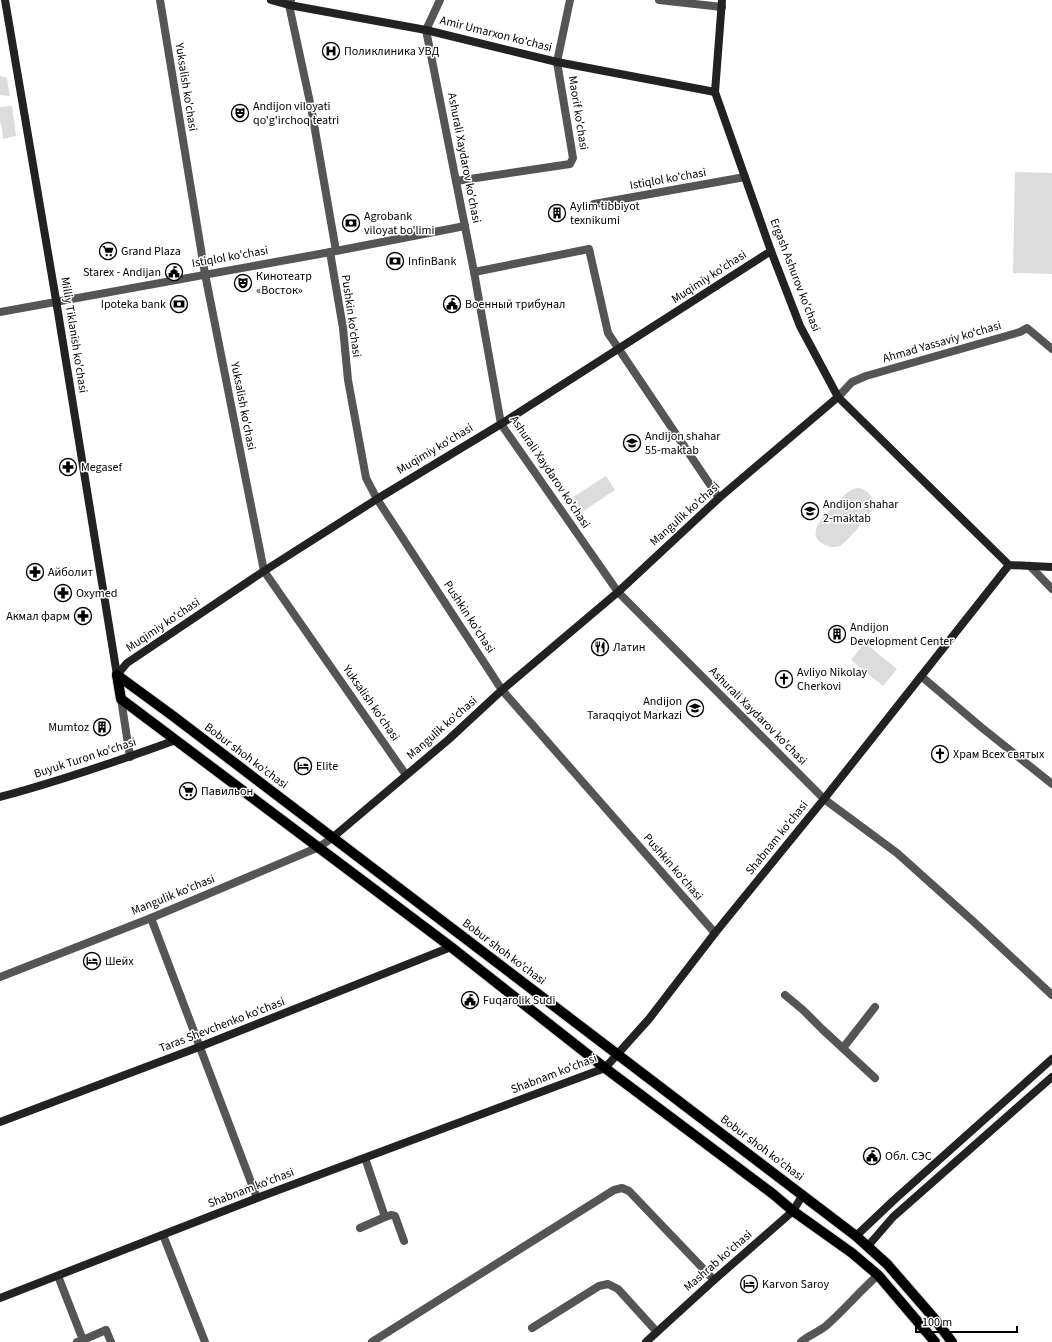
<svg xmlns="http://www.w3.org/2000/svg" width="1052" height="1342" viewBox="0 0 1052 1342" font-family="'Source Sans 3',sans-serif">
  <rect width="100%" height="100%" fill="#fff"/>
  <!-- green -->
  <g fill="#dcdcdc">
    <path d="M0,76L7,78L10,96L0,95Z"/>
    <path d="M12,106L16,136L3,139L2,128L0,122V107Z"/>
    <path d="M1015,172L1052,173V274L1013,273Z"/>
    <path d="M606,476L615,490L582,512L573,497Z"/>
    <path d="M858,488C869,490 876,499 873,510C866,518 848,541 840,546C835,548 829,547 825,545C803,535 825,515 834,506C841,499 848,489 858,488Z"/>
    <path d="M865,643L897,669L883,686L851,660Z"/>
  </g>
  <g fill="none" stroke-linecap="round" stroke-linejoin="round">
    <!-- primary casing -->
    <g stroke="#dbdbdb" stroke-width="12">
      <g id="primary">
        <path d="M117,675L173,716L856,1236L887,1264L933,1317L952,1342"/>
        <path d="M117,675L121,699L451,947L605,1068L773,1194L793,1211L852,1253L878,1275L935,1342"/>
      </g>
    </g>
    <!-- street -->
    <g stroke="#555" stroke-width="8">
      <path d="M160,0L205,274L264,571L406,775"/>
      <path d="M291,0L289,5L311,107L336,251"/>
      <path d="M440,0L426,30L474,272L501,424L618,592L824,799L897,853L974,922L1052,995"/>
      <path d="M659,0L722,7"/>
      <path d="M456,181L570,164L573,158L557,62L570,0"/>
      <path d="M594,204L745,177"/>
      <path d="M330,252L343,328L348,380L366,478L377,499L502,690L715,933"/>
      <path d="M474,272L589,249L608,333L719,498"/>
      <path d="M0,312L336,251L465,226"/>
      <path d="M838,397L852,382L866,376L1020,332L1027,328L1052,349"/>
      <path d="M1030,566L1052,589"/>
      <path d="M921,676L981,727L1052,784"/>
      <path d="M121,699L130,757"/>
      <path d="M151,918L257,1198"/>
      <path d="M0,977L151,918L319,847L332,838"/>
      <path d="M785,995L803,1010L822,1029L875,1078"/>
      <path d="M843,1048L875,1007"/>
      <path d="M365,1158L385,1217L391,1215L395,1216L404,1241"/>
      <path d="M360,1228L385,1217"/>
      <path d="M163,1235L205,1342"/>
      <path d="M58,1276L83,1340L77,1342"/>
      <path d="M532,1328L599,1286L608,1284L618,1289L657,1332"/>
      <path d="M83,1340L106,1330L111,1342"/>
      <path d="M372,1342L614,1190L622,1188L629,1191L714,1280"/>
      <path d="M801,1342C809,1335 819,1332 827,1325C845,1309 860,1291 878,1275"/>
    </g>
    <!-- secondary -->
    <g stroke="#222" stroke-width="8">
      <path d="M5,0L56,300L117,675"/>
      <path d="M271,0L289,5L426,30L557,62L715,92"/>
      <path d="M722,0L715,92L771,251L800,326L838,397L1009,565L1052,567"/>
      <path d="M117,675L127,663L264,571L377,499L501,424L771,251"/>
      <path d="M0,797C60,781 118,761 176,740"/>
      <path d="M332,838L448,740L502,690L618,592L719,498L838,397"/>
      <path d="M0,1122L199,1047L451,947"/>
      <path d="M856,1236L894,1200L1052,1059"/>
      <path d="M868,1246L893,1217L1052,1077"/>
      <path d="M0,1298L257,1198L605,1068L649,1019L715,933L824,799L1009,565"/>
      <path d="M646,1342L714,1280L793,1211L802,1196"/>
    </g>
    <!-- primary -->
    <use href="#primary" stroke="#000" stroke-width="10"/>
  </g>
  <!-- icons -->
  <defs>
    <g id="hospital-ring" transform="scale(0.9)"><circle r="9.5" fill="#fff" stroke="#000" stroke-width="1.5"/><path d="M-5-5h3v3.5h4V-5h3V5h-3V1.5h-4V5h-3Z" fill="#000"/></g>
    <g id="theatre-ring" transform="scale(0.9)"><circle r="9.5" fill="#fff" stroke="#000" stroke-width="1.5"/><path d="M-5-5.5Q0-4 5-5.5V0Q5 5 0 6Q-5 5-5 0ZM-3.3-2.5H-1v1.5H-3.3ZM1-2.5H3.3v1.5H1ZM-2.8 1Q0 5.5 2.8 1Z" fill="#000"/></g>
    <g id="building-ring" transform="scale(0.9)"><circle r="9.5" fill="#fff" stroke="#000" stroke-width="1.5"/><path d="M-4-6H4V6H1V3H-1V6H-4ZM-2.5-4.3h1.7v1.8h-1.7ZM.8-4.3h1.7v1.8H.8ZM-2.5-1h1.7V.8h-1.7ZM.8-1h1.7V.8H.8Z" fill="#000"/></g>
    <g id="bank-ring" transform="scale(0.9)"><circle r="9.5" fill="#fff" stroke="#000" stroke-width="1.5"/><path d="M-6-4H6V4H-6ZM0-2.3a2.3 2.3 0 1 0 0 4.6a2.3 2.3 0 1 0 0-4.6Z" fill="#000"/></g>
    <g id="supermarket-ring" transform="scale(0.9)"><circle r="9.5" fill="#fff" stroke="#000" stroke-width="1.5"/><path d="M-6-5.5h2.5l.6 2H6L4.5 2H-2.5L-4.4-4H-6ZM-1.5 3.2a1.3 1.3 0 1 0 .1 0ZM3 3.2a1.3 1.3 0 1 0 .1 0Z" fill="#000"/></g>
    <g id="civic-ring" transform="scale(0.9)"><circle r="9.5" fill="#fff" stroke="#000" stroke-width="1.5"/><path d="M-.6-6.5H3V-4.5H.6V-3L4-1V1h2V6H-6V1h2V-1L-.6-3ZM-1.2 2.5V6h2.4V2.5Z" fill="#000"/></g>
    <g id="school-ring" transform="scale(0.9)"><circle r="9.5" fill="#fff" stroke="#000" stroke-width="1.5"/><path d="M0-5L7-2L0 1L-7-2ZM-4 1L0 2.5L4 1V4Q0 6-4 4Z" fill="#000"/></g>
    <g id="pharmacy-ring" transform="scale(0.9)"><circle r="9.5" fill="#fff" stroke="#000" stroke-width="1.5"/><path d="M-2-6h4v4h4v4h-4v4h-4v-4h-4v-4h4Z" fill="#000"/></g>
    <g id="restaurant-ring" transform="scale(0.9)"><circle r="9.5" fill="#fff" stroke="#000" stroke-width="1.5"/><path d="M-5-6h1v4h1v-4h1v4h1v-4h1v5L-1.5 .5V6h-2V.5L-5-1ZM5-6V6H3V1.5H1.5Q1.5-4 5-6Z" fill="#000"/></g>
    <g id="church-ring" transform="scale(0.9)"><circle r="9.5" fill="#fff" stroke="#000" stroke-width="1.5"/><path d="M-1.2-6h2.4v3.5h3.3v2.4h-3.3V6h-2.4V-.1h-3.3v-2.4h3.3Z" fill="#000"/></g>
    <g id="hotel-ring" transform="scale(0.9)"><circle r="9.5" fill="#fff" stroke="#000" stroke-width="1.5"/><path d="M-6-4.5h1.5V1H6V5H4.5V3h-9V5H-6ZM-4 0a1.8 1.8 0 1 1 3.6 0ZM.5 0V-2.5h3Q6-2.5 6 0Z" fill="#000"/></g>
  </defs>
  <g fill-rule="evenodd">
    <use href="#hospital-ring" x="331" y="51"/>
    <use href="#theatre-ring" x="240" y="113"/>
    <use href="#building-ring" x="557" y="213"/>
    <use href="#bank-ring" x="351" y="223"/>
    <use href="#supermarket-ring" x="108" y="251"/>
    <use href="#bank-ring" x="395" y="261"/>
    <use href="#civic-ring" x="174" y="272"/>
    <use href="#theatre-ring" x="243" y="283"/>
    <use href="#bank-ring" x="179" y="304"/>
    <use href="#civic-ring" x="452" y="304"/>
    <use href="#school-ring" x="632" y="443"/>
    <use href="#pharmacy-ring" x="68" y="467"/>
    <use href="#school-ring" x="810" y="511"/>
    <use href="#pharmacy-ring" x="35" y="572"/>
    <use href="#pharmacy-ring" x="63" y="593"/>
    <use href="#pharmacy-ring" x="83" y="616"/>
    <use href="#building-ring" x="837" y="634"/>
    <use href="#restaurant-ring" x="600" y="647"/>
    <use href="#church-ring" x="784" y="679"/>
    <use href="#school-ring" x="695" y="708"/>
    <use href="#building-ring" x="102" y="727"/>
    <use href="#church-ring" x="940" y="754"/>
    <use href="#hotel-ring" x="303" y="766"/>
    <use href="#supermarket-ring" x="188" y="791"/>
    <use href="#hotel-ring" x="92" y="961"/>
    <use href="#civic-ring" x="470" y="1000"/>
    <use href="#civic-ring" x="872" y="1156"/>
    <use href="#hotel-ring" x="749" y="1284"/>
  </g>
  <g text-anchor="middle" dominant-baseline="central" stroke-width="3" stroke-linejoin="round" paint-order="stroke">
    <!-- street labels -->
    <g font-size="12" fill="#000" stroke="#fff">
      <text transform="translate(496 34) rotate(14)">Amir Umarxon ko'chasi</text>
      <text transform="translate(186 87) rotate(81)">Yuksalish ko'chasi</text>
      <text transform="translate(578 113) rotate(81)">Maorif ko'chasi</text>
      <text transform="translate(464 158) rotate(79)">Ashurali Xaydarov ko'chasi</text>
      <text transform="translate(668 179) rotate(-10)">Istiqlol ko'chasi</text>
      <text transform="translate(230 257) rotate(-10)">Istiqlol ko'chasi</text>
      <text transform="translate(795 275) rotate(69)">Ergash Ashurov ko'chasi</text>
      <text transform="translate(709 277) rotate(-33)">Muqimiy ko'chasi</text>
      <text transform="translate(351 316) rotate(82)">Pushkin ko'chasi</text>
      <text transform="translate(74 335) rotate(81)">Milliy Tiklanish ko'chasi</text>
      <text transform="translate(942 342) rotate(-16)">Ahmad Yassaviy koʻchasi</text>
      <text transform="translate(243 406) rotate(79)">Yuksalish ko'chasi</text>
      <text transform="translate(435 449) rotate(-31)">Muqimiy ko'chasi</text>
      <text transform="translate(550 472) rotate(56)">Ashurali Xaydarov ko'chasi</text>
      <text transform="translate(685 514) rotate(-42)">Mangulik ko'chasi</text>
      <text transform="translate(469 617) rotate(57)">Pushkin ko'chasi</text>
      <text transform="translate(163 625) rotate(-34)">Muqimiy ko'chasi</text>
      <text transform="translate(371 703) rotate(55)">Yuksalish ko'chasi</text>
      <text transform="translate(758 716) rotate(45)">Ashurali Xaydarov ko'chasi</text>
      <text transform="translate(442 728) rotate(-41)">Mangulik ko'chasi</text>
      <text transform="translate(246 756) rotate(37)">Bobur shoh ko'chasi</text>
      <text transform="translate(85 758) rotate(-18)">Buyuk Turon ko'chasi</text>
      <text transform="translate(777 838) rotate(-51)">Shabnam ko'chasi</text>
      <text transform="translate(673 867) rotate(49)">Pushkin ko'chasi</text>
      <text transform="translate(173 895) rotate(-22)">Mangulik ko'chasi</text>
      <text transform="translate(504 952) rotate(37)">Bobur shoh ko'chasi</text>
      <text transform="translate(222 1025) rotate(-21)">Taras Shevchenko ko'chasi</text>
      <text transform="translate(554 1074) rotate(-21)">Shabnam ko'chasi</text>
      <text transform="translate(762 1148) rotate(37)">Bobur shoh ko'chasi</text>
      <text transform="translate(251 1188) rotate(-21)">Shabnam ko'chasi</text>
      <text transform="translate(718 1261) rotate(-41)">Mashrab ko'chasi</text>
    </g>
    <!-- poi labels -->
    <g font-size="12" fill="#000" stroke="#fff" text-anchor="start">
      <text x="344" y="51">Поликлиника УВД</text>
      <text x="253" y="106">Andijon viloyati<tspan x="253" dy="14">qo'g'irchoq teatri</tspan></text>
      <text x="570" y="206">Aylim tibbiyot<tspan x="570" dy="14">texnikumi</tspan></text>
      <text x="364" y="216">Agrobank<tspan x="364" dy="14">viloyat bo'limi</tspan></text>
      <text x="121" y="251">Grand Plaza</text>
      <text x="408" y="261">InfinBank</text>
      <text x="161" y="272" text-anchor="end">Starex - Andijan</text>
      <text x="256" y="276">Кинотеатр<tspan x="256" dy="14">«Восток»</tspan></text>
      <text x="166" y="304" text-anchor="end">Ipoteka bank</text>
      <text x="465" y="304">Военный трибунал</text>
      <text x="645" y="436">Andijon shahar<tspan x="645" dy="14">55-maktab</tspan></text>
      <text x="81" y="467">Megasef</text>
      <text x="823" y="504">Andijon shahar<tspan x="823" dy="14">2-maktab</tspan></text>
      <text x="48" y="572">Айболит</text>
      <text x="76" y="593">Oxymed</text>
      <text x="70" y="616" text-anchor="end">Акмал фарм</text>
      <text x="850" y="627">Andijon<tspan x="850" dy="14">Development Center</tspan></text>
      <text x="613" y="647">Латин</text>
      <text x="797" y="672">Avliyo Nikolay<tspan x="797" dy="14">Cherkovi</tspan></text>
      <text x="682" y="701" text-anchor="end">Andijon<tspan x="682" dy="14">Taraqqiyot Markazi</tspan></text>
      <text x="89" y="727" text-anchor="end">Mumtoz</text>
      <text x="953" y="754">Храм Всех святых</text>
      <text x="316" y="766">Elite</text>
      <text x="201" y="791">Павильон</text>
      <text x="105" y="961">Шейх</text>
      <text x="483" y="1000">Fuqarolik Sudi</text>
      <text x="885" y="1156">Обл. СЭС</text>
      <text x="762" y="1284">Karvon Saroy</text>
    </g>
  </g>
  <!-- scale -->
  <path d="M916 1326v6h101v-6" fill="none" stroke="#000000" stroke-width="2"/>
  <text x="922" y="1326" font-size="12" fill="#000000" stroke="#ffffff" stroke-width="3" paint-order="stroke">100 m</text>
</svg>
